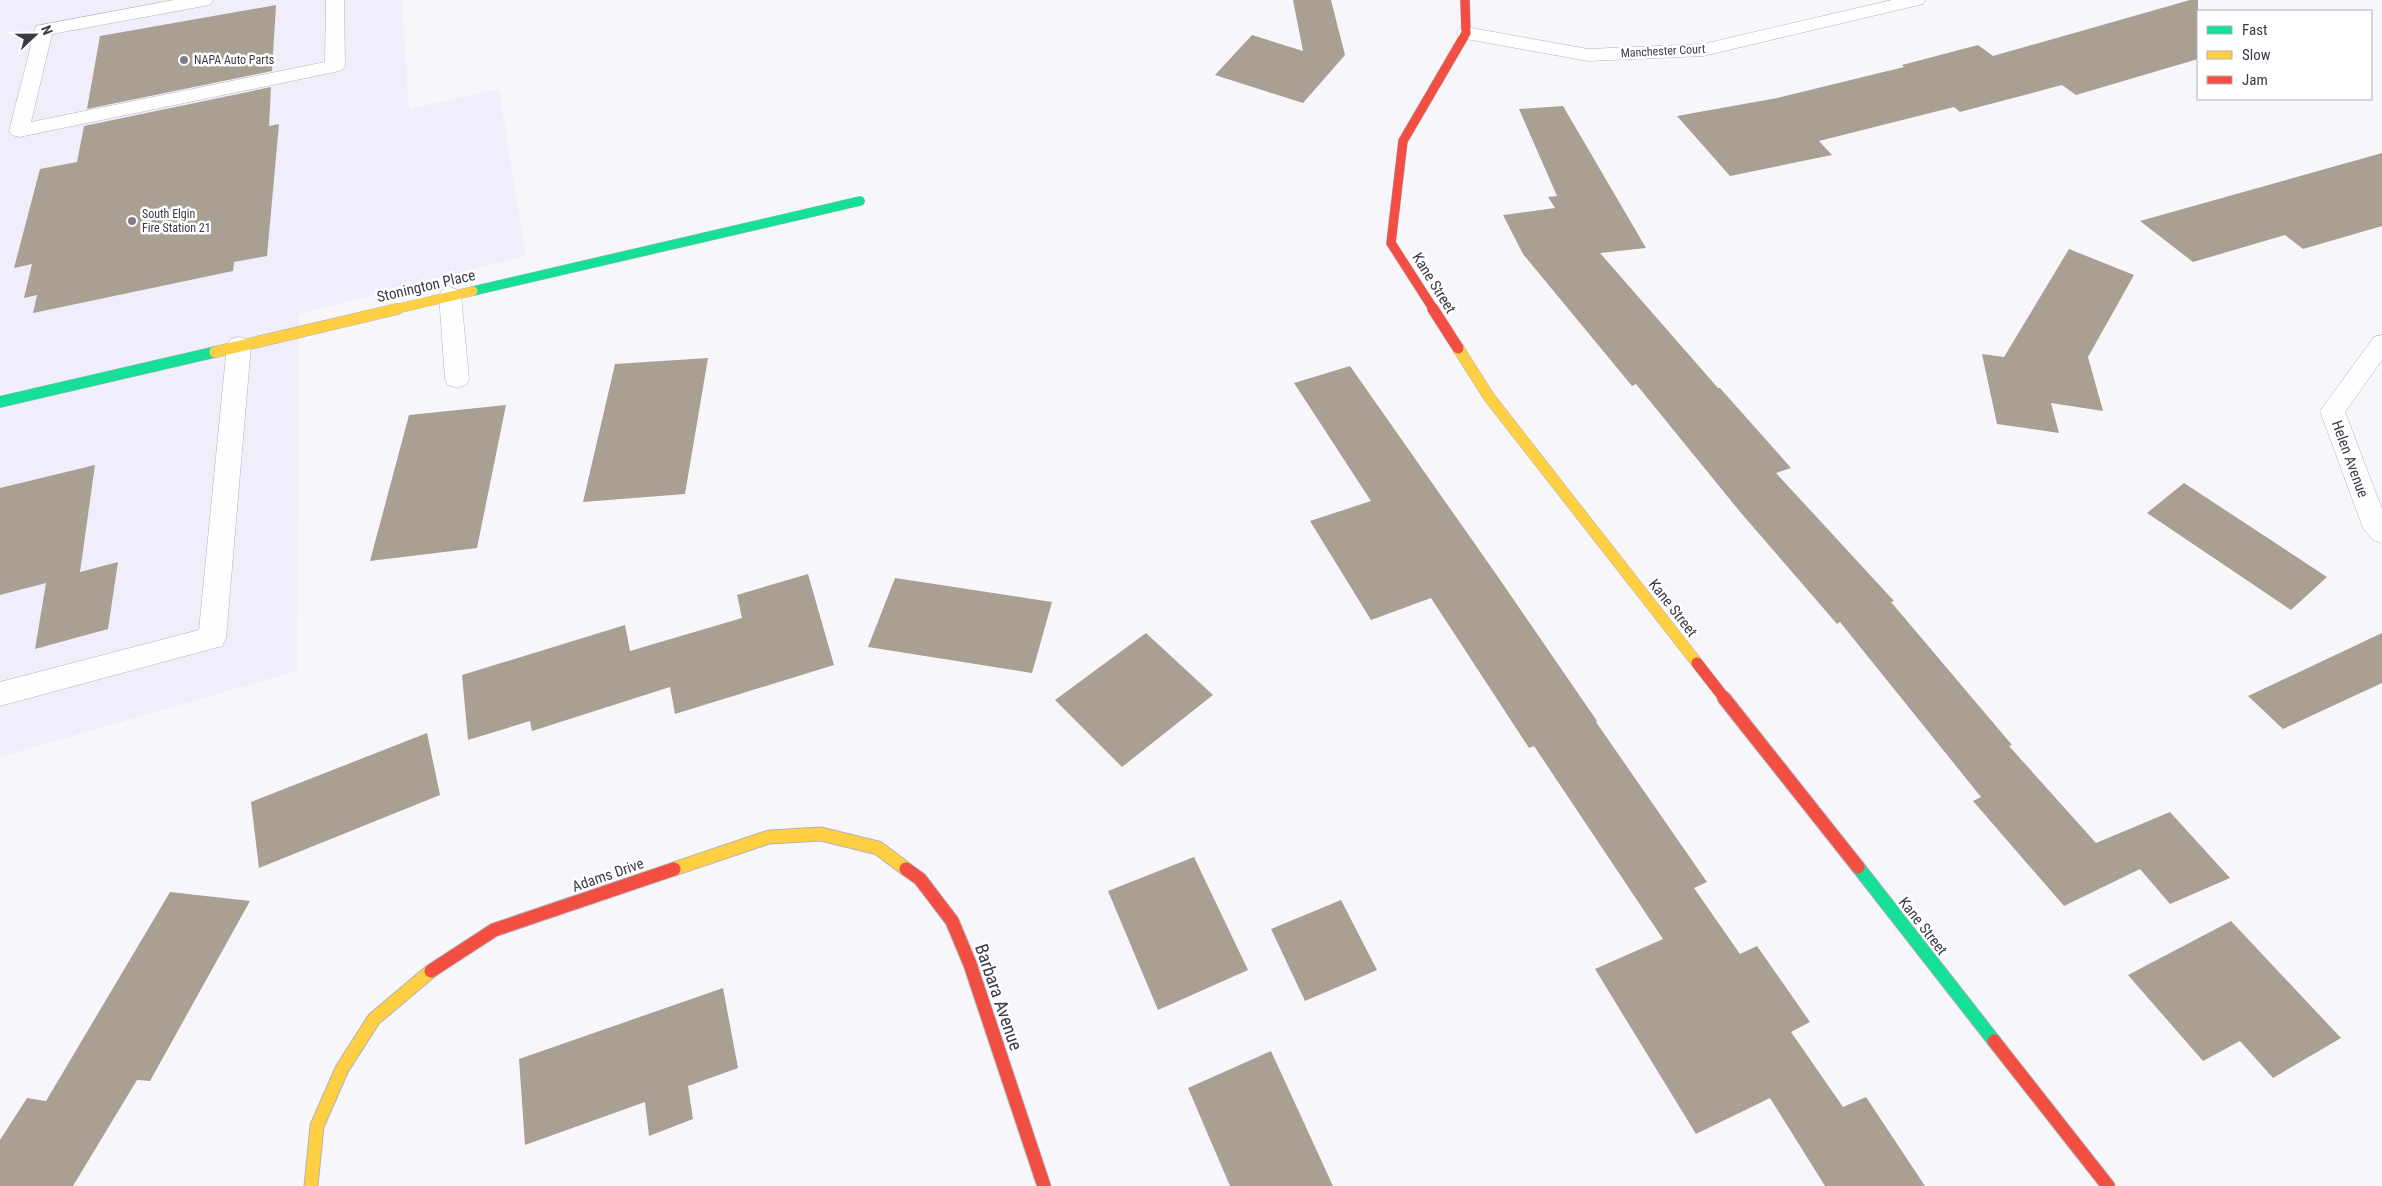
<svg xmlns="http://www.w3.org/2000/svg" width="2382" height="1186" viewBox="0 0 2382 1186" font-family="'Roboto Condensed',sans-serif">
  <rect width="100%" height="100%" fill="#f7f7fb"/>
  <!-- built -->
  <path fill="#f0eefa" d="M0,0H402L409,109L499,89L526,256L299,314L297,671L0,757Z"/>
  <!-- building -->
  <g fill="#a9a093">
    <path d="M1293,0H1331L1345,55L1303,103L1215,75L1252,35L1303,51Z"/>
    <path d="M2190,0H2198V59L2076,95L2062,85L1960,112L1954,107L1819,141L1832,155L1730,176L1677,116L1777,98L1904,67L1902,65L1978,45L1993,56Z"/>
    <path d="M276,5L272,71L87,109L100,36Z"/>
    <path d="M271,87L269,126L279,124L267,256L234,262L233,271L33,313L37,295L24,298L32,264L14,268L40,169L77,162L84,126Z"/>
    <path d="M1563,106L1646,248L1600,253L1718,388H1720L1791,468L1776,473L1894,601L1891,602L2012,745L2009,746L2096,843L2170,812L2230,878L2170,904L2140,869L2064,906L1973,801L1981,797L1840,622L1837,624L1741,513L1636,384L1632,386L1523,254L1503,215L1555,208L1548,197L1557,196L1519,109Z"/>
    <path d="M2382,153V226L2303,249L2285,235L2193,262L2140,221Z"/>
    <path d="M2069,249L2134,275L2088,357L2103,411L2051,403L2059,433L1997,424L1982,354L2004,357Z"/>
    <path d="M708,358L685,494L583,502L615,364Z"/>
    <path d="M1350,366L1496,574L1597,721L1596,722L1707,882L1694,888L1740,954L1757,946L1810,1022L1791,1032L1843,1107L1866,1097L1925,1186H1825L1770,1098L1696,1134L1595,969L1663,939L1534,746L1529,748L1431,598L1371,620L1310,521L1371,501L1294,383Z"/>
    <path d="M506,405L477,548L370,561L409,415Z"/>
    <path d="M95,465L80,572L118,562L108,629L35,649L46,583L0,595V488Z"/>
    <path d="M2184,483L2327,577L2291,610L2147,513Z"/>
    <path d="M808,574L834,665L675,714L670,687L532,731L530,721L468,740L462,675L625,625L630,651L742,618L737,595Z"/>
    <path d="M895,578L1052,602L1032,673L868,647Z"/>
    <path d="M1146,633L1213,695L1122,767L1055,700Z"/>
    <path d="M2382,633V683L2283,729L2248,696Z"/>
    <path d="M427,733L440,795L259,868L251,802Z"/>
    <path d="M1194,857L1248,970L1158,1010L1108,891Z"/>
    <path d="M170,892L250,901L150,1081L137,1080L73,1186H0V1140L27,1098L46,1101Z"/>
    <path d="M1341,900L1377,970L1305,1001L1271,929Z"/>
    <path d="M2231,921L2341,1038L2273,1078L2240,1041L2203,1061L2128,975Z"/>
    <path d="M723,988L738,1068L688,1086L693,1119L649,1136L645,1102L525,1145L519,1059Z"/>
    <path d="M1271,1051L1333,1186H1230L1188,1088Z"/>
  </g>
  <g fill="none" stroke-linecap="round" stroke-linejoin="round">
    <!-- lane casing -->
    <g stroke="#b3b2ba" stroke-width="1">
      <g id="lane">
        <path d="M174,0H213L211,4L204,6L52,34L31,122L325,62L326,0H344L345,66L342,70L335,72L19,137L12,135L9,131L36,26Z"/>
        <path d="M450,287L458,290L461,295L469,379L466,385L457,388L448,385L445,379L439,295L442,290Z"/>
        <path d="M239,337L247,339L251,345L226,638L222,646L0,706V682L199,630L227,345L231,339Z"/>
      </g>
    </g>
    <!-- street casing -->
    <g stroke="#b3b2ba" stroke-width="1">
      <g id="street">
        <path d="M1892,0H1925L1923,4L1703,56L1588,61L1466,39L1459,37L1457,33L1459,29L1466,27L1588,49L1703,44Z"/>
        <path d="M2382,335V360L2345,412L2382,509V543L2373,540L2363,528L2320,411L2374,337Z"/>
      </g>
    </g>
    <!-- fast-far2 casing -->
    <g stroke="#b3b2ba" stroke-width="10">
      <path id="fast-far2" d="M473,291L860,201"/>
    </g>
    <!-- fast-far1 casing -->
    <g stroke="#b3b2ba" stroke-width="12">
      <path id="fast-far1" d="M0,402L215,352"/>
    </g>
    <!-- fast casing -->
    <g stroke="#b3b2ba" stroke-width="15">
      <path id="fast" d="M1858,867L1994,1041"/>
    </g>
    <!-- slow-far2 casing -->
    <g stroke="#b3b2ba" stroke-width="10">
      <path id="slow-far2" d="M392,310L473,291"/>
    </g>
    <!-- slow-far1 casing -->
    <g stroke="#b3b2ba" stroke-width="12">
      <g id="slow-far1">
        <path d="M1458,348L1489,397L1697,663"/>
        <path d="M215,352L397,309"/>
      </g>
    </g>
    <!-- slow casing -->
    <g stroke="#b3b2ba" stroke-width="15">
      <g id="slow">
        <path d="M674,869L769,837L821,834L878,848L906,869"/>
        <path d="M311,1186L317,1126L342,1069L374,1019L431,971"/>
      </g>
    </g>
    <!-- jam-far2 casing -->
    <g stroke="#b3b2ba" stroke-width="10">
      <path id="jam-far2" d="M1434,310L1391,243L1403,141L1466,33L1465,0"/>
    </g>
    <!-- jam-far1 casing -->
    <g stroke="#b3b2ba" stroke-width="12">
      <g id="jam-far1">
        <path d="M1433,309L1458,348"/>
        <path d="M1697,663L1725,699"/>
      </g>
    </g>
    <!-- jam casing -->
    <g stroke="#b3b2ba" stroke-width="15">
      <g id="jam">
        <path d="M1724,698L1858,867"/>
        <path d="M906,869L920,879L952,921L970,964L1044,1186"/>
        <path d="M431,971L494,930L674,869"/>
        <path d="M1994,1041L2108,1186"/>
      </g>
    </g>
    <!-- lane -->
    <use href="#lane" fill="#fefefe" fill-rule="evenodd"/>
    <!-- street -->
    <use href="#street" fill="#fefefe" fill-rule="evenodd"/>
    <!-- fast-far2 -->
    <use href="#fast-far2" stroke="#16e098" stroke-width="9"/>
    <!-- fast-far1 -->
    <use href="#fast-far1" stroke="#16e098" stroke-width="11"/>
    <!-- fast -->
    <use href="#fast" stroke="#16e098" stroke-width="13"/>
    <!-- slow-far2 -->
    <use href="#slow-far2" stroke="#ffcf43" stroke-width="9"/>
    <!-- slow-far1 -->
    <use href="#slow-far1" stroke="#ffcf43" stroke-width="11"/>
    <!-- slow -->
    <use href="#slow" stroke="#ffcf43" stroke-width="13"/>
    <!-- jam-far2 -->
    <use href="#jam-far2" stroke="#f24e42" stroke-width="9"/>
    <!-- jam-far1 -->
    <use href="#jam-far1" stroke="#f24e42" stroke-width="11"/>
    <!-- jam -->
    <use href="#jam" stroke="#f24e42" stroke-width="13"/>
  </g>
  <!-- markers -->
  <g fill="#7d7c87" stroke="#fff" stroke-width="2">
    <circle cx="184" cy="60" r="5"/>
    <circle cx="132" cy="221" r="5"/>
  </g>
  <g text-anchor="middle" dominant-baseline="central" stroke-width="5" stroke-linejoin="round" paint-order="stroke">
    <!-- far-street labels -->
    <g font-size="12" fill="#3c3a48" stroke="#fff">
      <text transform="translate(1663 51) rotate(-3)">Manchester Court</text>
    </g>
    <!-- far-poi labels -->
    <g font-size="12" fill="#3c3a48" stroke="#fff" text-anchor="start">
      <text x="194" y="60">NAPA Auto Parts</text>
      <text x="142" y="214">South Elgin<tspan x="142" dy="14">Fire Station 21</tspan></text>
    </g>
    <!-- street labels -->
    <g font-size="15" fill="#3c3a48" stroke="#fff">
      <text transform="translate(1434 283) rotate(58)">Kane Street</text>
      <text transform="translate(426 286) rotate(-13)">Stonington Place</text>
      <text transform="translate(2350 459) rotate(70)">Helen Avenue</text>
      <text transform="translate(1673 608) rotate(52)">Kane Street</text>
      <text transform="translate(608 875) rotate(-19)">Adams Drive</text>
      <text transform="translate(1923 926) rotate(52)">Kane Street</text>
    </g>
    <!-- near-street labels -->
    <g font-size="18" fill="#3c3a48" stroke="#fff">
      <text transform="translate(999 997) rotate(71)">Barbara Avenue</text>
    </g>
  </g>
  <!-- legend -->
  <rect x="2197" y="10" width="175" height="90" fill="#ffffff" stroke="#b1b0b6"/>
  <rect x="2207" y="26" width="25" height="8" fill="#16e098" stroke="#b1b0b6"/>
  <text x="2242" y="35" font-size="15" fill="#3c3a48">Fast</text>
  <rect x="2207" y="51" width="25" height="8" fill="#ffcf43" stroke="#b1b0b6"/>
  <text x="2242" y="60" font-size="15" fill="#3c3a48">Slow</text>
  <rect x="2207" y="76" width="25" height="8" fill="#f24e42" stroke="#b1b0b6"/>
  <text x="2242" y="85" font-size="15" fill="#3c3a48">Jam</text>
  <!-- north arrow -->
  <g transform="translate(35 35) rotate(68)" stroke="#ffffff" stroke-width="4" paint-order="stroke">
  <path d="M0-4L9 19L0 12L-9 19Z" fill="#3c3a48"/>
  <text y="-8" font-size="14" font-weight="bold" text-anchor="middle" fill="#3c3a48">N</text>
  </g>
</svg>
